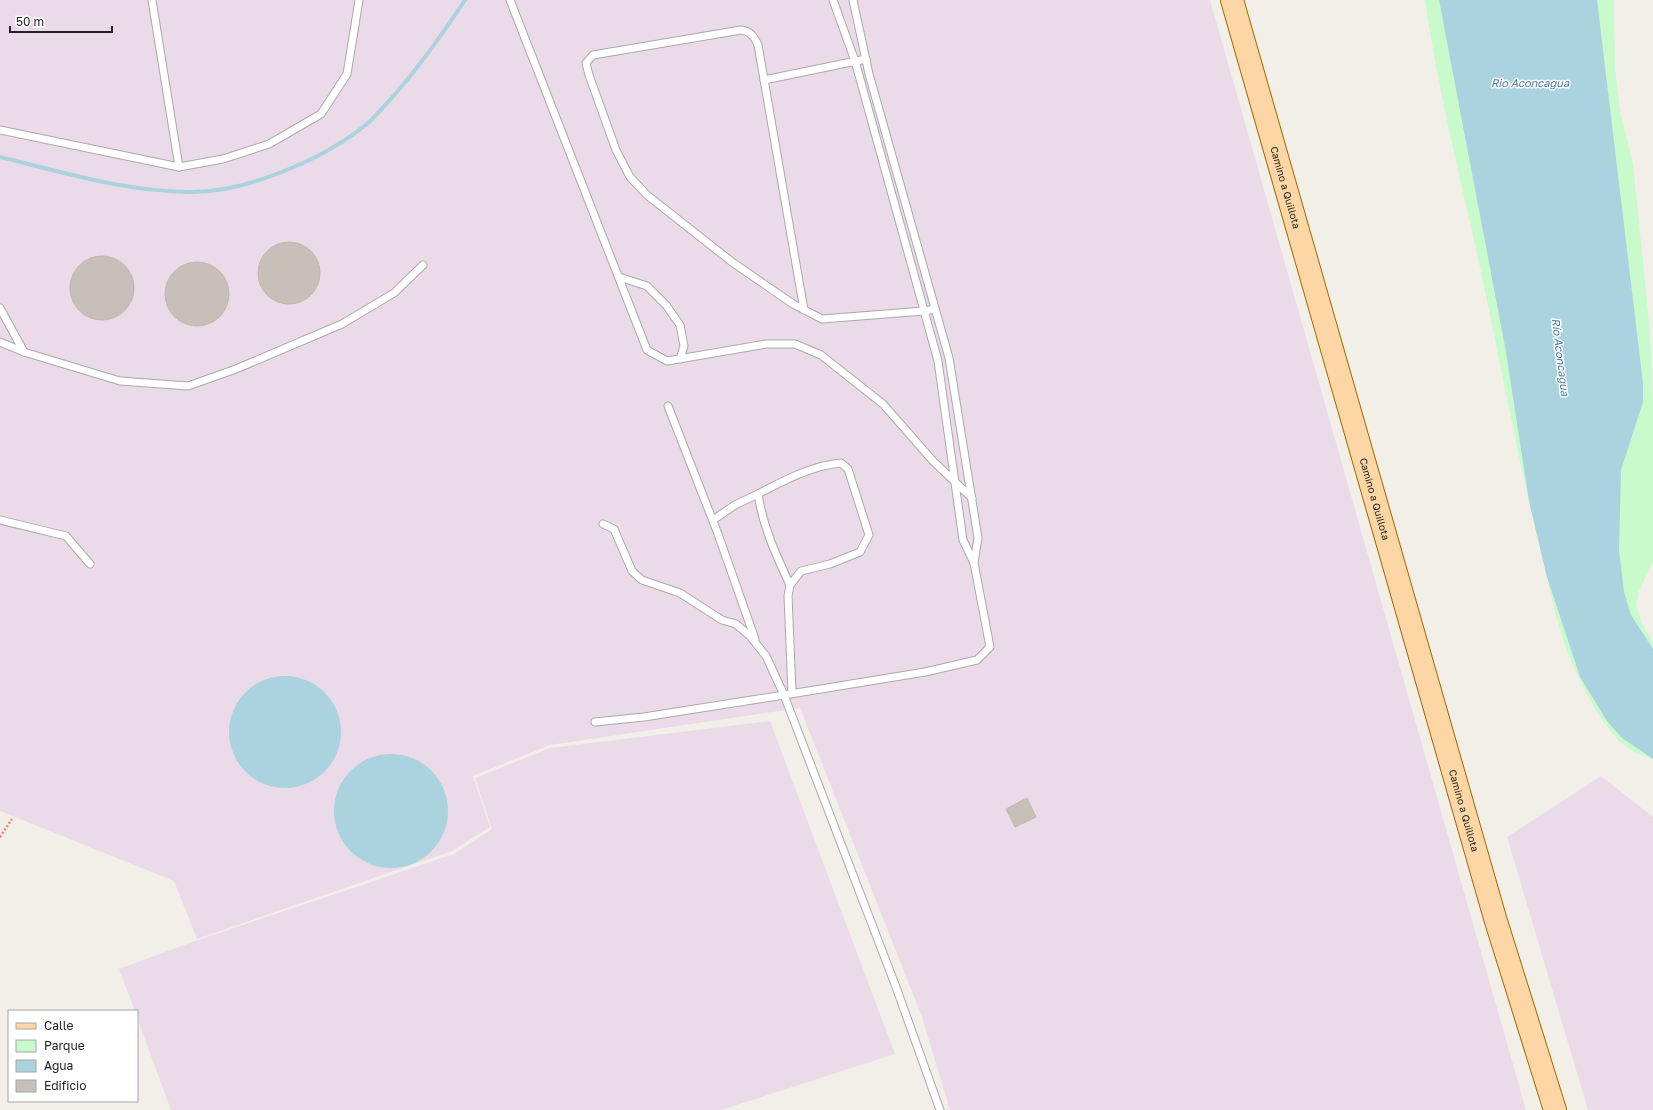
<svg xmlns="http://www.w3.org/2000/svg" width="1653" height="1110" viewBox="0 0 1653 1110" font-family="'Golos Text',sans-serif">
  <rect width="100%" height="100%" fill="#f2efe9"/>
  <!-- industrial -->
  <g fill="#ebdbe8">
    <path d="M0,0H1210L1526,1110H950L922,1017L800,708L550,745L473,776L490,827L452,851L197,939L174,881L0,811Z"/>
    <path d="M770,721L895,1054L721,1110H171L137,1018V1011H135L119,969L195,941L454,854L492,829L475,778L550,748Z"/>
    <path d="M1601,776L1653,817V1110H1588L1507,837Z"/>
  </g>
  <!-- park -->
  <path fill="#c8facc" d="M1425,0H1614L1615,68L1620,111L1633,164L1650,332L1653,407V562L1639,591L1636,605L1642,623L1653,643V759C1642,756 1633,752 1624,745C1603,728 1579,681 1569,656C1556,623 1550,587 1541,553C1522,474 1506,394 1490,315C1469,210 1440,106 1425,0Z"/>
  <!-- water -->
  <g fill="#aad3df">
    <path d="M1439,0H1597L1643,383V402L1621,470L1619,550L1624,592L1631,615L1653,649V759L1622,738L1607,721L1580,677L1547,577L1529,501L1506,352Z"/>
    <circle cx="285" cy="732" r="56"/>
    <circle cx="391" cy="811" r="57"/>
  </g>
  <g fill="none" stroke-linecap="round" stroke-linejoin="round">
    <!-- stream -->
    <path stroke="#aad3df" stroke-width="4" d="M0,157C61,172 124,191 187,192C243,194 325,159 368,123C375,117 382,108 389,101C417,70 442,35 465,0"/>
  </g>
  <!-- building -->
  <g fill="#c7bfb8" stroke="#c4b6ab">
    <circle cx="289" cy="273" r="31"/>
    <circle cx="102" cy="288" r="32"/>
    <circle cx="197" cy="294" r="32"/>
    <path d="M1027,798L1036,817L1015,827L1006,809Z"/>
  </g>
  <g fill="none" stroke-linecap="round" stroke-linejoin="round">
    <!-- lane casing -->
    <g stroke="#a9a9a9" stroke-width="9">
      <g id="lane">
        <path d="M152,0L179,167"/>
        <path d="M510,0L647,350L667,361L766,344H795L821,355L883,404L933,461L972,498"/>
        <path d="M833,0L855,61L938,361L963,540L974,563L990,647L977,660L925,672L784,695L896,987L940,1110"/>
        <path d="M853,0L869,74L949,358L978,538L974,563"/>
        <path d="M764,80L866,59"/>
        <path d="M0,130L179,167L223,159L269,144L321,114L347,74L359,0"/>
        <path d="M619,277L647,286L666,305L680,325L684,346L680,359"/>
        <path d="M0,308L24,352"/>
        <path d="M804,310L758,45C754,36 750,31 741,30L593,55L586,63L589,75L616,150L630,177L647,195L732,262L793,304L822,319L924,311L935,309"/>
        <path d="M0,342L24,352L120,381L188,386L236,369L342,324L394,293L423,265"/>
        <path d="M668,406L718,534L755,639"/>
        <path d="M0,520L66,536L90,564"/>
        <path d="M713,520L735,505L758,494"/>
        <path d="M790,585C776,555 763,527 758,494C783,481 813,465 841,463L848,469L869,535L860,552L830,564L801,571L790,585L788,596L792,693"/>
        <path d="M595,722L644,717L784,695L766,656L750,636L736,624L722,620L680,593L642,580L632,571L614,529L603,524"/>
      </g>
    </g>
    <!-- primary casing -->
    <g stroke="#a06b00" stroke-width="24">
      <g id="primary">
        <path id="s1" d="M1232,0L1495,918L1555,1110"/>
      </g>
    </g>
    <!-- path -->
    <path stroke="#fa8072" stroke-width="2.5" stroke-dasharray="2 2" stroke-linecap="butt" d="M0,837L12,819"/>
    <!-- lane -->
    <use href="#lane" stroke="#fff" stroke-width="7"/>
    <!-- primary -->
    <use href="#primary" stroke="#fcd6a4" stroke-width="22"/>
  </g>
  <g text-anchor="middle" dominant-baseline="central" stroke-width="3" stroke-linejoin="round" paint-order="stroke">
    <!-- street labels -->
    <g font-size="10" fill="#222" stroke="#fff">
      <text stroke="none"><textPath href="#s1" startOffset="195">Camino a Quillota</textPath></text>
      <text stroke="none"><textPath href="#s1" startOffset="519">Camino a Quillota</textPath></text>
      <text stroke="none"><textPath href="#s1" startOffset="843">Camino a Quillota</textPath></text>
    </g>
    <!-- water labels -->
    <g font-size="11" font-style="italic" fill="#4a7aab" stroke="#fff">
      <text x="1530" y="82">Rio Aconcagua</text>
      <text transform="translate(1561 357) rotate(83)">Río Aconcagua</text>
    </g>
  </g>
  <!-- legend -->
  <rect x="8" y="1010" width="130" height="92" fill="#ffffff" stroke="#a7a7a7"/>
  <rect x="16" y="1023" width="20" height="6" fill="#fcd6a4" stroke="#a7a7a7"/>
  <text x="44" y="1030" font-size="12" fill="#222222">Calle</text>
  <rect x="16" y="1040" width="20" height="12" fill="#c8facc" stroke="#a7a7a7"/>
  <text x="44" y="1050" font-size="12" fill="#222222">Parque</text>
  <rect x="16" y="1060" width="20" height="12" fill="#aad3df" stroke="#a7a7a7"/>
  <text x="44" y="1070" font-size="12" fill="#222222">Agua</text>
  <rect x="16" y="1080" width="20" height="12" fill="#c7bfb8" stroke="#a7a7a7"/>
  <text x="44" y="1090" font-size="12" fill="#222222">Edificio</text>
  <!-- scale -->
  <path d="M10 26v6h102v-6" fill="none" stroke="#222222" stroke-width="2"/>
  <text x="16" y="26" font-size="12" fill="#222222" stroke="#ffffff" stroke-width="3" paint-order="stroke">50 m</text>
</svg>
